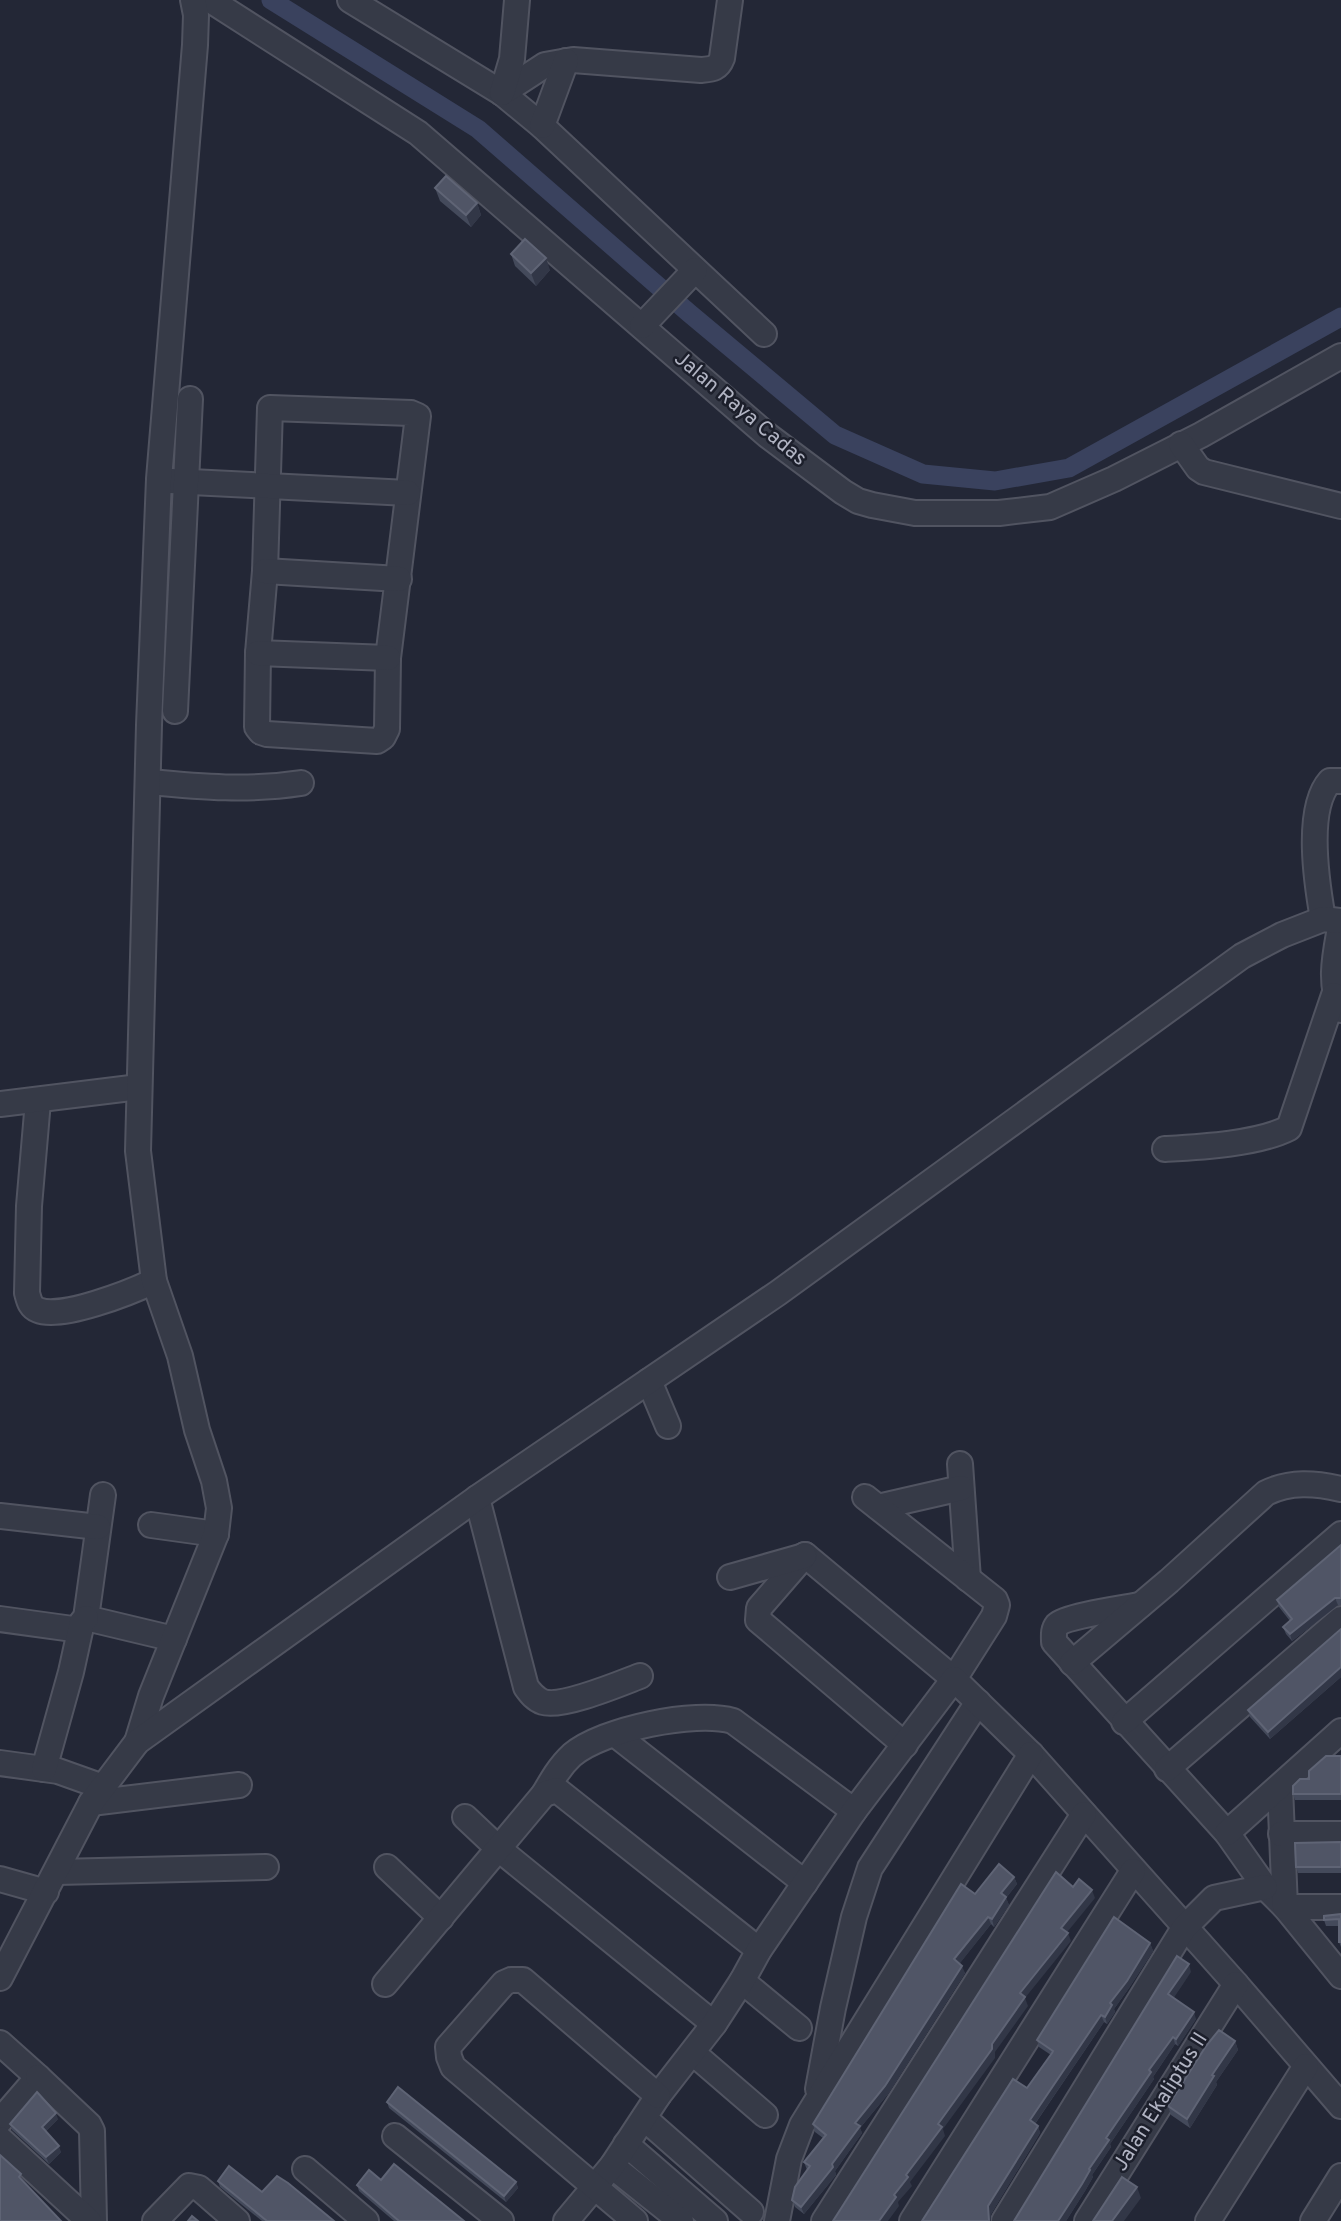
<svg xmlns="http://www.w3.org/2000/svg" width="1341" height="2221" viewBox="0 0 1341 2221" font-family="Overpass,sans-serif">
  <rect width="100%" height="100%" fill="#232736"/>
  <g fill="none" stroke-linecap="round" stroke-linejoin="round">
    <!-- canal -->
    <path stroke="#3a425e" stroke-width="19" d="M271,0L478,129L689,313L835,435L923,474L995,481L1069,468L1341,317"/>
    <!-- minor casing -->
    <g stroke="#515461" stroke-width="28">
      <g id="minor">
        <path d="M210,0L418,133L767,435L843,492L858,501L872,505L915,513H999L1050,507L1114,479L1201,435L1341,356"/>
        <path d="M350,0L502,93L542,126L764,334"/>
        <path d="M502,93L545,65L573,60L701,70C712,69 718,69 722,58L730,0"/>
        <path d="M502,93L512,59L517,0"/>
        <path d="M542,126L566,61"/>
        <path d="M642,326L695,270"/>
        <path d="M270,408L411,413L418,416L388,658L387,729L383,737L377,741L267,734L261,732L257,727L258,653L265,571Z"/>
        <path d="M1181,444L1198,468L1204,472L1341,506"/>
        <path d="M171,481L408,493"/>
        <path d="M265,571L399,579"/>
        <path d="M258,653L388,658"/>
        <path d="M175,711L190,399"/>
        <path d="M149,782C202,787 249,791 301,783"/>
        <path d="M1323,919C1317,885 1305,809 1330,781H1341"/>
        <path d="M1341,1010C1328,981 1336,952 1341,922"/>
        <path d="M38,1101L29,1206L27,1293C29,1300 30,1307 38,1310C61,1320 131,1292 154,1281"/>
        <path d="M0,1104L139,1087"/>
        <path d="M1165,1149C1200,1147 1258,1144 1289,1128L1334,995"/>
        <path d="M649,1381L668,1426"/>
        <path d="M960,1464L968,1579"/>
        <path d="M103,1495L86,1618L174,1639"/>
        <path d="M477,1498L526,1687C531,1694 535,1699 543,1702C562,1708 619,1684 640,1676"/>
        <path d="M878,1507L961,1488"/>
        <path d="M0,1516L98,1527"/>
        <path d="M151,1525L216,1534"/>
        <path d="M805,1555L954,1679L994,1616L997,1605L995,1600L865,1497"/>
        <path d="M805,1555L759,1608L758,1620L905,1745"/>
        <path d="M730,1577L804,1556"/>
        <path d="M1140,1605C1125,1608 1066,1616 1057,1625C1053,1630 1054,1636 1054,1642L1227,1833L1265,1887L1285,1907L1341,1976"/>
        <path d="M0,1619L80,1630"/>
        <path d="M1072,1663L1169,1581L1266,1493C1290,1481 1315,1483 1341,1489"/>
        <path d="M1124,1722L1341,1534"/>
        <path d="M616,1735L805,1883"/>
        <path d="M137,1742L151,1696L216,1534L219,1508L214,1481L197,1430L180,1356L154,1281L138,1151L149,725L159,479L195,45L196,15L193,0"/>
        <path d="M0,1763L58,1771L103,1787"/>
        <path d="M44,1769L71,1672L82,1622L86,1618"/>
        <path d="M1167,1769L1341,1619"/>
        <path d="M1280,1787L1285,1907H1341"/>
        <path d="M544,1794C552,1780 560,1766 572,1755C603,1729 695,1710 733,1721L854,1811"/>
        <path d="M91,1803L239,1785"/>
        <path d="M465,1817L500,1850L714,2024"/>
        <path d="M1227,1833L1341,1731"/>
        <path d="M1281,1834H1341"/>
        <path d="M387,1867L441,1918"/>
        <path d="M57,1872L266,1867"/>
        <path d="M0,1879L46,1892"/>
        <path d="M0,1978L91,1803L137,1742L477,1498L778,1293L1242,956L1282,935L1323,919L1341,921"/>
        <path d="M742,1981L799,2028"/>
        <path d="M385,1984L544,1794L557,1790L759,1950"/>
        <path d="M0,2043L38,2077L0,2121"/>
        <path d="M693,2053L765,2115"/>
        <path d="M38,2077L89,2125L92,2131L94,2221"/>
        <path d="M818,2089L833,2008L854,1917L870,1868L978,1702"/>
        <path d="M644,2118L751,2212"/>
        <path d="M395,2136L501,2221"/>
        <path d="M0,2139L89,2221"/>
        <path d="M626,2144L715,2221"/>
        <path d="M612,2166L681,2221"/>
        <path d="M305,2169L366,2221"/>
        <path d="M155,2221L189,2186L199,2188L237,2221"/>
        <path d="M566,2221L612,2166L658,2096L714,2024L742,1981L759,1950L854,1811L954,1679L1031,1754L1236,1984L1341,2106"/>
        <path d="M635,2221L453,2067L449,2057L448,2047L504,1983L511,1980H523L658,2096"/>
        <path d="M777,2221L789,2159L802,2125L1031,1754"/>
        <path d="M824,2221L1084,1814"/>
        <path d="M912,2221L1133,1871"/>
        <path d="M1004,2221L1184,1928L1214,1898L1265,1887"/>
        <path d="M1087,2221L1236,1984"/>
        <path d="M1208,2221L1306,2066"/>
        <path d="M1313,2221L1341,2176"/>
      </g>
    </g>
    <!-- minor -->
    <use href="#minor" stroke="#363a47" stroke-width="24"/>
  </g>
  <!-- wall -->
  <g fill="#444a5b">
    <path d="M435,188L477,203L481,215L471,227L440,201Z"/>
    <path d="M511,254L550,270L536,286L515,266Z"/>
    <path d="M1341,1545V1605H1338L1292,1641L1286,1634L1283,1627L1290,1621L1279,1607L1277,1600Z"/>
    <path d="M1341,1629V1677L1270,1739L1250,1717L1248,1710Z"/>
    <path d="M1341,1756V1800H1295L1293,1794L1309,1779Z"/>
    <path d="M1341,1842V1873H1298L1296,1867Z"/>
    <path d="M1014,1877L1017,1884L1006,1898L1009,1905L994,1927L991,1924L959,1964L965,1973L888,2094L860,2128L862,2133L835,2171L836,2175L804,2214L795,2207L792,2200L807,2170L804,2162L823,2138L815,2132L813,2124L975,1894Z"/>
    <path d="M1341,1914V1947L1339,1942V1926H1326L1324,1920Z"/>
    <path d="M1150,1943L1153,1951L1129,1988L1114,2009L1115,2012L1107,2024L1104,2022L1035,2124L1038,2126L1040,2133L991,2214V2221H922L1027,2088L1051,2055L1039,2047L1037,2040Z"/>
    <path d="M1191,1972L1173,1998L1196,2019L1178,2046L1175,2044L1153,2077L1154,2079L1110,2144L1111,2147L1092,2175L1093,2177L1085,2191L1066,2221H1014Z"/>
    <path d="M1235,2041L1238,2050L1216,2082L1217,2085L1190,2128L1171,2115L1168,2106Z"/>
    <path d="M387,2102L516,2182L518,2188L506,2202L389,2108Z"/>
    <path d="M58,2119L46,2131L61,2152L49,2164L12,2130L10,2124Z"/>
    <path d="M381,2180L464,2221H394L359,2191L357,2185Z"/>
    <path d="M218,2181L262,2192L334,2221H262L220,2187Z"/>
  </g>
  <!-- shaded-wall -->
  <g fill="#323747">
    <path d="M477,203L481,215L471,227L466,215Z"/>
    <path d="M546,258L550,270L536,286L531,273Z"/>
    <path d="M1335,1598L1338,1605L1292,1641L1290,1634Z"/>
    <path d="M1341,1667V1677L1270,1739L1268,1732Z"/>
    <path d="M1014,1877L1017,1884L1006,1898L1009,1905L994,1927L992,1919L1001,1893Z"/>
    <path d="M1092,1890L1095,1898L1064,1936L1061,1928Z"/>
    <path d="M988,1917L991,1924L957,1967L954,1959Z"/>
    <path d="M1068,1933L1071,1941L1025,1998L1028,2006L995,2052V2058L943,2129L945,2136L910,2182L912,2186L898,2202L899,2206L888,2221H879L938,2124L992,2044L1020,1993Z"/>
    <path d="M1150,1943L1153,1951L1129,1988L1114,2009L1115,2012L1107,2024L1105,2017L1110,2003Z"/>
    <path d="M1189,1964L1191,1972L1171,2002L1168,1994Z"/>
    <path d="M962,1966L965,1973L888,2094L860,2128L862,2133L835,2171L836,2175L804,2214L801,2207L832,2164L855,2123Z"/>
    <path d="M1194,2012L1196,2019L1178,2046L1176,2039Z"/>
    <path d="M1101,2015L1104,2022L1032,2128L1030,2120Z"/>
    <path d="M1173,2037L1175,2044L1153,2077L1154,2079L1110,2144L1111,2147L1092,2175L1093,2177L1085,2191L1066,2221H1058L1106,2138L1149,2070Z"/>
    <path d="M1235,2041L1238,2050L1216,2082L1217,2085L1190,2128L1187,2119L1212,2075Z"/>
    <path d="M56,2113L58,2119L44,2133L42,2127Z"/>
    <path d="M1038,2126L1040,2133L991,2214V2221H988V2206Z"/>
    <path d="M59,2146L61,2152L49,2164L46,2157Z"/>
    <path d="M516,2182L518,2188L506,2202L504,2196Z"/>
    <path d="M1137,2187L1141,2198L1124,2221H1112Z"/>
  </g>
  <!-- building -->
  <g fill="#505566" stroke="#5f6475" stroke-width="2">
    <path d="M446,176L477,203L466,215L435,188Z"/>
    <path d="M525,239L546,258L531,273L511,254Z"/>
    <path d="M1341,1545V1598H1335L1290,1634L1283,1627L1292,1619L1277,1600Z"/>
    <path d="M1341,1629V1667L1268,1732L1248,1710Z"/>
    <path d="M1326,1756H1341V1794H1293V1786L1300,1779H1309V1771Z"/>
    <path d="M1341,1842V1867H1296L1295,1843Z"/>
    <path d="M999,1864L1014,1877L1001,1893L1006,1897L992,1919L988,1917L954,1959L962,1966L885,2086L855,2123L860,2126L832,2164L833,2167L801,2207L792,2200L795,2187L810,2166L804,2162L826,2135L813,2124L961,1884L975,1894Z"/>
    <path d="M1056,1872L1073,1887L1079,1879L1092,1890L1061,1928L1068,1933L1020,1993L1025,1997L992,2044V2049L938,2124L942,2127L906,2175L908,2177L894,2195L896,2197L879,2221H833Z"/>
    <path d="M1341,1914V1942H1339V1919L1324,1920V1916Z"/>
    <path d="M1114,1917L1150,1943L1127,1981L1110,2003L1112,2005L1105,2017L1101,2015L1030,2120L1038,2126L988,2206L989,2221H922L1013,2079L1027,2088L1052,2053L1053,2051L1037,2040Z"/>
    <path d="M1177,1956L1189,1964L1168,1994L1194,2012L1176,2039L1173,2037L1149,2070L1151,2072L1106,2138L1109,2140L1089,2169L1090,2170L1082,2184L1058,2221H1014Z"/>
    <path d="M1219,2030L1235,2041L1212,2075L1214,2076L1187,2119L1168,2106L1206,2046Z"/>
    <path d="M398,2087L516,2182L504,2196L387,2102Z"/>
    <path d="M37,2092L56,2113L42,2127L59,2146L46,2157L10,2124Z"/>
    <path d="M0,2155L21,2174L19,2177L61,2221H0Z"/>
    <path d="M394,2164L464,2221H399L357,2185L369,2170L381,2180Z"/>
    <path d="M229,2166L262,2192L277,2176L288,2183L334,2221H267L218,2181Z"/>
    <path d="M1122,2177L1137,2187L1112,2221H1093Z"/>
    <path d="M192,2216L198,2221H188Z"/>
  </g>
  <g text-anchor="middle" dominant-baseline="central" stroke-width="5" stroke-linejoin="round" paint-order="stroke">
    <!-- street labels -->
    <g font-size="21" fill="#b1b4c3" stroke="#1c1f2b">
      <text transform="translate(740 409) rotate(40)">Jalan Raya Cadas</text>
      <text transform="translate(1161 2102) rotate(-58)">Jalan Ekaliptus II</text>
    </g>
  </g>
</svg>
